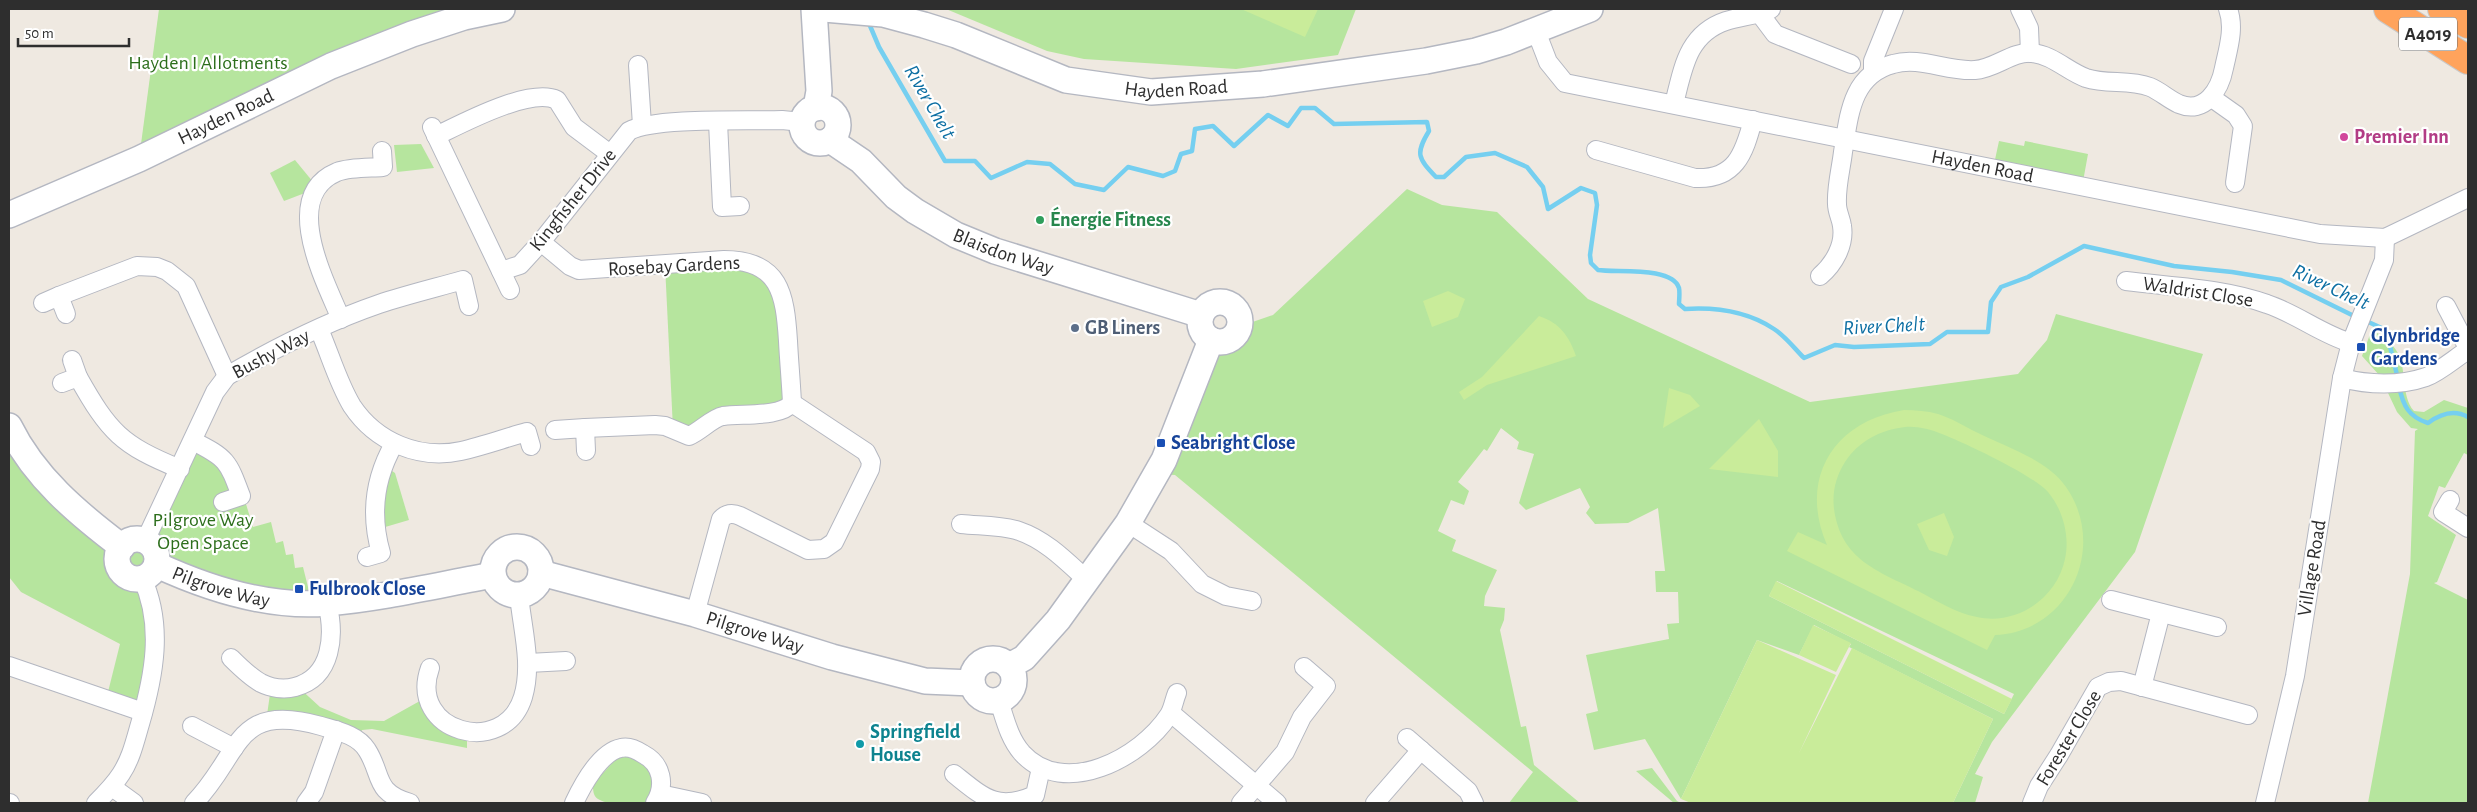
<svg xmlns="http://www.w3.org/2000/svg" width="2477" height="812" viewBox="0 0 2477 812" font-family="'Alegreya Sans',sans-serif">
  <rect width="100%" height="100%" fill="#efe9e1"/>
  <!-- green -->
  <g fill="#b6e59e" fill-rule="evenodd">
    <path d="M159,9H502L139,159Z"/>
    <path d="M946,9H1356L1338,55L1236,69L1084,59L1047,51Z"/>
    <path d="M1999,141L2024,146L2025,141L2088,154L2082,187L1993,169Z"/>
    <path d="M421,144L434,168L397,172L394,145Z"/>
    <path d="M295,160L318,188L284,201L270,173Z"/>
    <path d="M1407,189L1442,205L1497,212L1588,299L1810,402L2018,374L2047,340L2056,314L2203,354L2135,552L1992,742L1975,774L1983,777L1975,803H1953L1993,719L1849,647L1851,644L1814,625L1799,655L1757,640L1681,799L1645,739L1594,750L1586,714L1598,711L1586,655L1669,639L1667,624L1679,623L1678,592H1656L1655,571H1665L1658,508L1628,523L1595,524L1586,513L1590,507L1580,488L1526,510L1519,503L1534,454L1517,449L1519,442L1501,428L1487,451L1484,449L1458,482L1469,491L1464,505L1451,500L1438,531L1456,540L1452,551L1497,570L1485,596L1484,606L1505,608L1504,620L1500,630L1521,727L1526,726L1534,765L1580,803H1509L1533,772L1175,475L1156,474L1219,342C1231,340 1235,336 1241,326L1273,315ZM1777,581L2014,694L2004,714L1769,596Z"/>
    <path d="M724,260L774,279L792,403L703,429H673L665,265Z"/>
    <path d="M2372,329C2379,335 2391,342 2396,350C2408,368 2400,395 2414,411L2424,412L2444,400L2468,408V455L2464,453L2445,488L2439,486L2428,516L2456,535L2437,582L2434,583L2468,600V803H2368L2410,574L2415,431L2418,429L2411,428L2397,412L2380,376L2362,356Z"/>
    <path d="M9,426L36,467L132,540H139L193,441L219,454L246,504L253,527L271,522L276,543L283,541L286,555L293,554L295,568L303,567L312,603L157,565L146,577L150,596L143,712L106,700L120,644L21,592L9,577Z"/>
    <path d="M383,465L395,473L409,520L375,530Z"/>
    <path d="M297,686L320,707L351,720L384,721L427,697L467,732V748L372,729L362,730L358,740L266,722L271,687Z"/>
    <path d="M626,756L646,761L655,779L648,801C637,806 609,806 598,799C593,796 593,790 593,784L616,759Z"/>
    <path d="M1652,768L1677,801L1681,803H1674L1636,771Z"/>
  </g>
  <!-- pitch -->
  <g fill="#c9ec9a" fill-rule="evenodd">
    <path d="M1241,9H1318L1305,37Z"/>
    <path d="M1448,291L1465,299L1458,317L1432,327L1423,301Z"/>
    <path d="M1539,316C1560,323 1569,336 1576,356L1487,385L1464,400L1459,392L1482,377Z"/>
    <path d="M1669,388L1690,395L1700,406L1663,428Z"/>
    <path d="M1904,410C1916,410 1927,411 1938,414C1951,418 1964,426 1976,432C2005,447 2047,459 2066,487C2108,547 2069,632 1995,635L1987,650L1787,551L1798,532L1827,545C1798,478 1834,421 1904,410ZM1905,427C1917,426 1930,429 1942,434C1965,443 2033,475 2048,492C2063,510 2070,536 2065,559C2057,598 2017,626 1977,617C1956,613 1937,601 1918,591C1878,571 1841,560 1834,509C1832,492 1836,476 1845,462C1859,441 1880,430 1905,427Z"/>
    <path d="M1759,419L1778,451V477L1709,469Z"/>
    <path d="M1944,513L1954,537L1947,556L1929,550L1917,524Z"/>
    <path d="M1776,581L2012,699L2004,714L1769,596Z"/>
    <path d="M1813,625L1851,643L1836,672L1799,655Z"/>
    <path d="M1757,640L1836,675L1799,753L1852,648L1993,719L1953,803H1691L1681,799Z"/>
  </g>
  <g fill="none" stroke-linecap="round" stroke-linejoin="round">
    <!-- stream -->
    <g stroke="#75cff0" stroke-width="4.5">
      <path d="M868,21L879,47L945,161H975L991,178L1027,162L1050,164L1075,184L1104,190L1128,167L1163,176L1175,171L1181,154L1192,151L1195,129L1213,126L1234,146L1268,115L1288,126L1301,108H1315L1334,124L1427,122L1429,131C1415,154 1418,158 1436,177H1444L1466,157L1495,153L1527,167L1543,187L1548,209L1581,188L1595,193L1597,205L1590,255L1591,263L1598,270C1616,273 1672,266 1679,288C1680,293 1679,300 1679,304L1685,309C1716,307 1747,311 1774,329C1785,336 1795,349 1804,358L1835,345L1854,347L1930,344L1947,332H1988L1991,302L2001,287L2028,277L2084,246L2174,266L2232,272L2281,280L2356,317"/>
      <path d="M2364,320L2386,330L2398,379"/>
      <path d="M2399,386C2403,406 2409,417 2428,423C2440,414 2454,409 2468,417"/>
    </g>
    <!-- street casing -->
    <g stroke="#b4b7c1" stroke-width="20">
      <g id="street">
        <path d="M2020,9L2029,28L2030,53"/>
        <path d="M1760,14L1775,34L1851,64"/>
        <path id="s1" d="M1536,31L1548,62L1565,83L2320,234L2385,238L2468,198"/>
        <path d="M638,65L642,125"/>
        <path d="M1873,73V61L1894,9"/>
        <path d="M2212,98L2236,115L2243,126L2235,183"/>
        <path d="M1674,104C1683,69 1687,34 1726,21C1741,16 1756,16 1771,9"/>
        <path d="M718,122L722,207L740,206"/>
        <path d="M432,127L510,290"/>
        <path d="M436,136C463,123 530,87 557,100L574,127L610,154"/>
        <path d="M1596,150L1695,178C1735,180 1744,154 1753,120"/>
        <path d="M541,242L570,266L579,270L724,260C780,260 785,294 788,341C789,361 791,382 792,403"/>
        <path d="M501,271L520,265L541,242L629,131C654,117 749,121 782,120L802,122"/>
        <path d="M1820,276C1834,264 1845,245 1842,226C1841,218 1837,212 1837,204C1836,187 1841,169 1843,152C1849,116 1851,75 1893,64C1920,56 1947,72 1975,70C1995,69 2012,51 2032,53C2053,55 2067,71 2086,78C2107,85 2129,79 2150,87C2160,91 2168,99 2179,104C2205,115 2220,89 2224,68C2228,49 2235,28 2228,9"/>
        <path d="M2126,281C2173,287 2223,288 2267,304C2297,314 2321,334 2351,343"/>
        <path d="M59,296L137,266L157,267L167,271L186,286L227,376"/>
        <path d="M43,303L59,296L66,314"/>
        <path d="M2446,306L2468,348"/>
        <path d="M341,319C325,281 280,196 337,172C350,167 369,168 383,167L382,151"/>
        <path d="M319,329C330,354 338,383 352,406C376,442 419,460 461,451C483,446 505,438 527,432L531,446"/>
        <path d="M78,377C109,432 121,445 180,469"/>
        <path d="M2342,378C2368,385 2400,386 2426,377C2441,371 2455,358 2468,350"/>
        <path d="M62,383L78,377L72,360"/>
        <path d="M585,428L655,425L665,426L689,436C701,431 712,418 723,416C742,413 780,418 792,403L866,452L871,462L870,469L834,542L824,549L808,550L740,516C733,513 727,513 721,519L695,614"/>
        <path d="M555,430L585,428L586,451"/>
        <path d="M193,441C227,458 228,461 241,496L223,502"/>
        <path d="M2450,500L2443,512L2468,528"/>
        <path d="M1128,523L1171,551L1202,584L1226,596L1252,601"/>
        <path d="M961,524C980,526 1001,525 1019,531C1046,540 1067,562 1088,581"/>
        <path d="M145,541L215,392L227,376C275,348 327,322 379,304C406,295 435,288 463,280L469,306"/>
        <path d="M367,557L381,553C370,515 374,479 394,444"/>
        <path d="M2111,600L2217,627"/>
        <path d="M231,658C240,667 250,677 261,683C271,688 284,690 295,687C333,677 335,634 327,603"/>
        <path d="M528,663L566,661"/>
        <path d="M9,666L143,712"/>
        <path d="M430,668C407,732 504,759 523,697C533,664 522,628 519,595"/>
        <path d="M2142,687L2161,613"/>
        <path d="M999,701C1005,719 1009,738 1022,753C1064,799 1141,758 1169,715C1173,709 1174,700 1177,693"/>
        <path d="M1171,713L1277,803"/>
        <path d="M192,726L234,748"/>
        <path d="M1407,738L1468,791L1474,803"/>
        <path d="M954,774C983,797 997,812 1035,795L1041,768"/>
        <path d="M112,787L134,803"/>
        <path d="M660,794L702,803"/>
        <path d="M9,803H10"/>
        <path d="M96,803C105,794 114,785 121,774C131,759 135,741 140,724C154,676 164,625 142,578"/>
        <path d="M194,803C242,754 233,701 321,726C338,731 358,735 367,750C383,775 373,792 410,803"/>
        <path d="M306,803L314,792L336,730"/>
        <path d="M574,803C582,786 600,752 621,748C628,746 637,750 643,754C662,764 666,785 655,803"/>
        <path d="M1241,803L1285,752L1302,717L1326,686L1304,667"/>
        <path d="M1375,803L1421,750"/>
        <path d="M2032,803L2039,786L2059,755L2098,687L2109,682L2121,681L2248,715"/>
        <path d="M2265,803L2295,676L2342,378L2351,343L2384,260L2385,238"/>
      </g>
    </g>
    <!-- secondary casing -->
    <g stroke="#b4b7c1" stroke-width="28">
      <g id="secondary">
        <path d="M814,9L819,91L816,108"/>
        <path id="s2" d="M824,9L883,14L924,25L956,35L1066,80L1151,92L1263,84L1426,61L1476,51L1506,42L1590,9"/>
        <circle cx="820" cy="125" r="18"/>
        <path id="s3" d="M830,140L861,161L896,197L915,211L956,235L995,251L1201,315"/>
        <path id="s4" d="M9,215L139,159L331,66L412,34L464,17L502,9"/>
        <circle cx="1220" cy="322" r="20"/>
        <path d="M9,426C34,477 77,513 122,547"/>
        <circle cx="137" cy="559" r="20"/>
        <circle cx="517" cy="571" r="24"/>
        <path id="s5" d="M157,565C209,589 269,608 327,603C383,598 438,585 493,575"/>
        <path id="s6" d="M541,573L695,614L832,657L925,681L972,683"/>
        <circle cx="993" cy="680" r="21"/>
        <path d="M1009,666L1024,658L1058,620L1128,523L1164,460L1211,340"/>
      </g>
    </g>
    <!-- highway casing -->
    <g stroke="#c9c9c9" stroke-width="30">
      <g id="highway">
        <path d="M2388,9L2468,60"/>
        <path d="M2442,9L2468,24"/>
      </g>
    </g>
    <!-- street -->
    <use href="#street" stroke="#fff" stroke-width="18"/>
    <!-- secondary -->
    <use href="#secondary" stroke="#fff" stroke-width="25"/>
    <!-- highway -->
    <use href="#highway" stroke="#ffa35c" stroke-width="28"/>
  </g>
  <!-- markers -->
  <circle fill="#d1479c" stroke="#fff" stroke-width="2" cx="2344" cy="137" r="5"/>
  <circle fill="#2e9e5b" stroke="#fff" stroke-width="2" cx="1040" cy="220" r="5"/>
  <circle fill="#5c6f8a" stroke="#fff" stroke-width="2" cx="1075" cy="328" r="5"/>
  <g fill="#1a4fb4" stroke="#fff" stroke-width="2">
    <rect x="2356" y="342" width="10" height="10" rx="2.5"/>
    <rect x="1156" y="438" width="10" height="10" rx="2.5"/>
    <rect x="294" y="584" width="10" height="10" rx="2.5"/>
  </g>
  <circle fill="#0f9aa8" stroke="#fff" stroke-width="2" cx="860" cy="744" r="5"/>
  <g text-anchor="middle" dominant-baseline="central" stroke-width="4.5" stroke-linejoin="round" paint-order="stroke">
    <!-- shield labels -->
    <rect fill="#fff" stroke="#6d6d6d" stroke-width="1" x="2399" y="17.5" width="58" height="33" rx="4"/>
    <g font-size="19" font-weight="bold" fill="#2e2e2e">
      <text x="2428" y="34">A4019</text>
    </g>
    <!-- park labels -->
    <g font-size="20" fill="#2c6e1b" stroke="#fff">
      <text x="208" y="63">Hayden I Allotments</text>
      <text x="203" y="520">Pilgrove Way<tspan x="203" dy="23">Open Space</tspan></text>
    </g>
    <!-- street labels -->
    <g font-size="20" fill="#2e2e2e" stroke="#fff">
      <text stroke="none"><textPath href="#s2" startOffset="365">Hayden Road</textPath></text>
      <text stroke="none"><textPath href="#s4" startOffset="238">Hayden Road</textPath></text>
      <text stroke="none"><textPath href="#s1" startOffset="486">Hayden Road</textPath></text>
      <text transform="translate(573 200) rotate(-51)">Kingfisher Drive</text>
      <text stroke="none"><textPath href="#s3" startOffset="209">Blaisdon Way</textPath></text>
      <text transform="translate(674 266) rotate(-3)">Rosebay Gardens</text>
      <text transform="translate(2198 292) rotate(9)">Waldrist Close</text>
      <text transform="translate(271 354) rotate(-28)">Bushy Way</text>
      <text transform="translate(2312 568) rotate(-81)">Village Road</text>
      <text stroke="none"><textPath href="#s5" startOffset="68">Pilgrove Way</textPath></text>
      <text stroke="none"><textPath href="#s6" startOffset="222">Pilgrove Way</textPath></text>
      <text transform="translate(2069 738) rotate(-59)">Forester Close</text>
    </g>
    <!-- hotel labels -->
    <g font-size="20" font-weight="bold" fill="#b23c85" stroke="#fff" text-anchor="start">
      <text x="2354" y="137">Premier Inn</text>
    </g>
    <!-- leisure labels -->
    <g font-size="20" font-weight="bold" fill="#27864d" stroke="#fff" text-anchor="start">
      <text x="1050" y="220">Énergie Fitness</text>
    </g>
    <!-- service labels -->
    <g font-size="20" font-weight="bold" fill="#4e5e75" stroke="#fff" text-anchor="start">
      <text x="1085" y="328">GB Liners</text>
    </g>
    <!-- transit labels -->
    <g font-size="20" font-weight="bold" fill="#164399" stroke="#fff" text-anchor="start">
      <text x="2371" y="336">Glynbridge<tspan x="2371" dy="23">Gardens</tspan></text>
      <text x="1171" y="443">Seabright Close</text>
      <text x="309" y="589">Fulbrook Close</text>
    </g>
    <!-- culture labels -->
    <g font-size="20" font-weight="bold" fill="#0d838f" stroke="#fff" text-anchor="start">
      <text x="870" y="732">Springfield<tspan x="870" dy="23">House</tspan></text>
    </g>
    <!-- water labels -->
    <g font-size="21" font-style="italic" fill="#0d6fa3" stroke="#fff">
      <text transform="translate(930 102) rotate(60)">River Chelt</text>
      <text transform="translate(2331 287) rotate(25)">River Chelt</text>
      <text transform="translate(1884 326) rotate(-3)">River Chelt</text>
    </g>
  </g>
  <!-- border -->
  <rect width="2477" height="812" fill="none" stroke="#2e2e2e" stroke-width="20"/>
  <!-- scale -->
  <path d="M18 38v8h111v-8" fill="none" stroke="#2e2e2e" stroke-width="2.5"/>
  <text x="25" y="38" font-size="15" fill="#2e2e2e" stroke="#ffffff" stroke-width="4" paint-order="stroke">50 m</text>
</svg>
